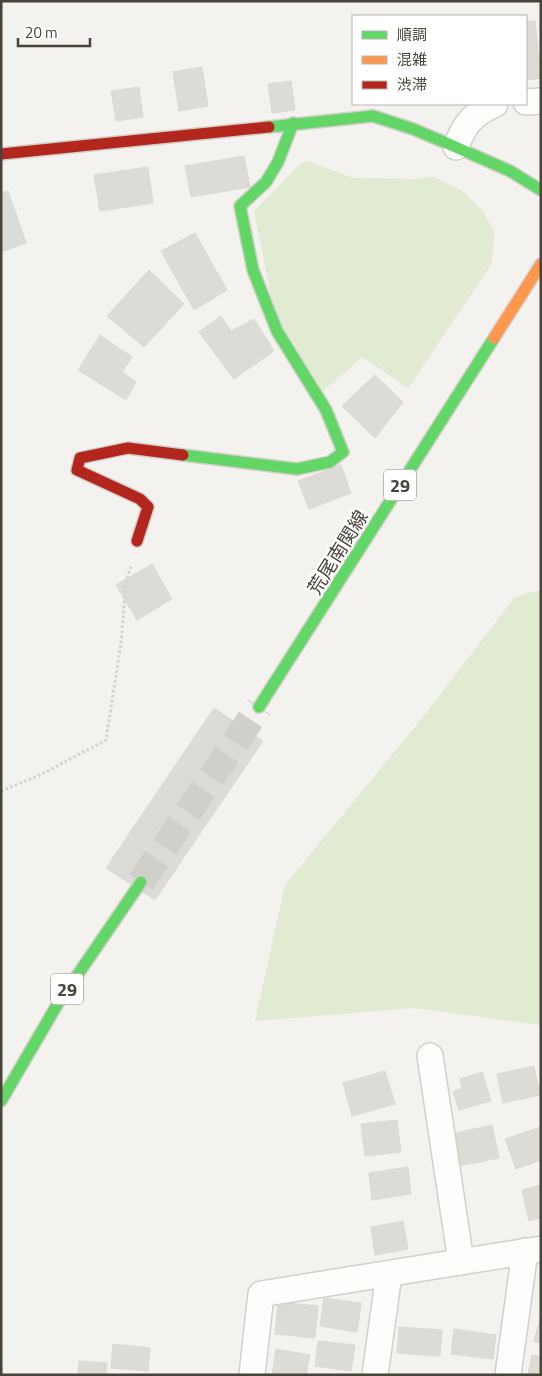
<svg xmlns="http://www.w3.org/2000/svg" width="542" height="1376" viewBox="0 0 542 1376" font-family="'Titillium Web','Noto Sans JP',sans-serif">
  <rect width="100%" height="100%" fill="#f3f2ee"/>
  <!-- green -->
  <g fill="#e0ebd1">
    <path d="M306,161L354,178L416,179L434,177L462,191L482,210L494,231L492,263L408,388L362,357L323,391L275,315L254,211L297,167Z"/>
    <path d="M541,590V1025L413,1008L255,1021L285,885L423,717L515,597Z"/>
  </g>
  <!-- building -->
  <g fill="#dddbd6" stroke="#dbd9d4">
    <path d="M535,21L541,78L526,80V22Z"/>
    <path d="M202,67L208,106L179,111L173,72Z"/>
    <path d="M291,81L295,110L272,113L268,84Z"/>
    <path d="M139,87L143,117L116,121L111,91Z"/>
    <path d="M244,156L250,187L191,197L185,166Z"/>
    <path d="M148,167L153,203L100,211L94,175Z"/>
    <path d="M8,191L26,243L1,252V193Z"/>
    <path d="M195,233L227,290L194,310L161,251Z"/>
    <path d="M149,270L184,304L144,347L107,316Z"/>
    <path d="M221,316L231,331L254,319L274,351L234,379L199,332Z"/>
    <path d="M100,335L132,357L122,372L136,382L126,400L78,370Z"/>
    <path d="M375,375L403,402L375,438L342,406Z"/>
    <path d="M341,465L351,493L309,509L298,481Z"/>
    <path d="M152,564L172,599L137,620L116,585Z"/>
    <path d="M214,708L263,741L155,900L106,868Z"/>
    <path d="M534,1066L540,1095L503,1103L497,1074Z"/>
    <path d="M385,1071L395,1104L352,1116L343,1083Z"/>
    <path d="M482,1072L491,1101L459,1110L453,1092L462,1088L460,1079Z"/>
    <path d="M397,1120L401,1152L365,1156L361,1124Z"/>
    <path d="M492,1125L499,1158L459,1166L452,1134Z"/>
    <path d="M541,1127V1160L516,1169L505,1139Z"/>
    <path d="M408,1167L411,1194L372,1200L369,1173Z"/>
    <path d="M541,1185V1218L529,1221L522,1190Z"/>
    <path d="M403,1221L408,1249L375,1255L371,1227Z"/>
    <path d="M324,1298L361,1303L357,1332L320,1326Z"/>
    <path d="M278,1302L318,1306L315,1338L275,1334Z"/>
    <path d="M541,1314V1343L534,1341Z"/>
    <path d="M399,1327L442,1330L440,1356L397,1353Z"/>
    <path d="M454,1329L496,1335L493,1359L451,1354Z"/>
    <path d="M318,1341L355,1345L351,1371L315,1366Z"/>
    <path d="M113,1344L150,1348L148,1371L111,1368Z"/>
    <path d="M276,1349L310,1355L306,1375H272Z"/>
    <path d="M532,1355L541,1357V1375H528Z"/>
    <path d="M79,1361L107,1363L106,1375H78Z"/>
  </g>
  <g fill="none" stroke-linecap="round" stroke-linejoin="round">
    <!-- primary-tunnel -->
    <path stroke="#d1cfca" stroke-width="28" stroke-dasharray="28 14" stroke-linecap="butt" d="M141,882L259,707"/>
    <!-- street casing -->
    <g stroke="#d1d0cc" stroke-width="28">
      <g id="street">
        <path d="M526,102L541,101"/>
        <path d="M456,147C464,124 473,114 495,104"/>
        <path d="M430,1056L461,1262"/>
        <path d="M252,1375L261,1294L541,1249"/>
        <path d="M375,1375L389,1274"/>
        <path d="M508,1375L525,1251"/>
      </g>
    </g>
    <!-- fast casing -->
    <g stroke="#d1cfc6" stroke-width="14">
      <g id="fast">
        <path d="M269,127L373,116L413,129L451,145L510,171L541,190"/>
        <path d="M183,455L297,469L330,462L343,452L326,410L277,331L253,270L240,206L266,182L278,162L293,123"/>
        <path d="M259,707L494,338"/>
        <path d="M1,1101L57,1005L141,882"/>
      </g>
    </g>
    <!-- slow casing -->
    <g stroke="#d1cfc6" stroke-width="14">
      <path id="slow" d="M494,338L541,264"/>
    </g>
    <!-- jam casing -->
    <g stroke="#d1cfc6" stroke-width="14">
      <g id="jam">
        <path d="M1,154L269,127"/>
        <path d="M137,541L148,507L140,499L77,470L80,458L128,448L183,455"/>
      </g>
    </g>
    <!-- path -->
    <path stroke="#d3d2cc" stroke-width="3" stroke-dasharray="2.5 2.5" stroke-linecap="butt" d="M1,791L40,775L106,740L121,643L126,582L131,566"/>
    <!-- street -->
    <use href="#street" stroke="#fdfdfc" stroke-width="25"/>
    <!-- fast -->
    <use href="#fast" stroke="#63d668" stroke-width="11"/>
    <!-- slow -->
    <use href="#slow" stroke="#ff974d" stroke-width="11"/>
    <!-- jam -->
    <use href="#jam" stroke="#b3261e" stroke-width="11"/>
  </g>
  <g text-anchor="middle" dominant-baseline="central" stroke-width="5" stroke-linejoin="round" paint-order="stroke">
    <!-- shield labels -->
    <g fill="#fff" stroke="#807c75" stroke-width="1">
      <rect x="384" y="469.5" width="32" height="31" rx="4"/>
      <rect x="51" y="973.5" width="32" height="31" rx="4"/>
    </g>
    <g font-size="18" font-weight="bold" fill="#49443a">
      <text x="400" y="485">29</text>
      <text x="67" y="989">29</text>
    </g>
    <!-- street labels -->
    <g font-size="19" fill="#49443a" stroke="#fff">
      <text transform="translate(337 552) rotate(-58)">荒尾南関線</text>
    </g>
  </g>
  <!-- border -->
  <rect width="542" height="1376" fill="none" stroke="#49443a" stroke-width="5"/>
  <!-- legend -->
  <rect x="352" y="15" width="175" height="90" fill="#ffffff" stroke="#b6b4b0"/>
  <rect x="362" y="31" width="25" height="8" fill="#63d668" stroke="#b6b4b0"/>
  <text x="397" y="40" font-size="15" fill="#49443a">順調</text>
  <rect x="362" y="56" width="25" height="8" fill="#ff974d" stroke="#b6b4b0"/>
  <text x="397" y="65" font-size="15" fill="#49443a">混雑</text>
  <rect x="362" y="81" width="25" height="8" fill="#b3261e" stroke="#b6b4b0"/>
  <text x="397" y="90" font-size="15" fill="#49443a">渋滞</text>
  <!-- scale -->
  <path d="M18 38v8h72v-8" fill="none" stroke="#49443a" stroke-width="2.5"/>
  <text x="25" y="38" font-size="15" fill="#49443a" stroke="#ffffff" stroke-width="4" paint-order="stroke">20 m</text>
</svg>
